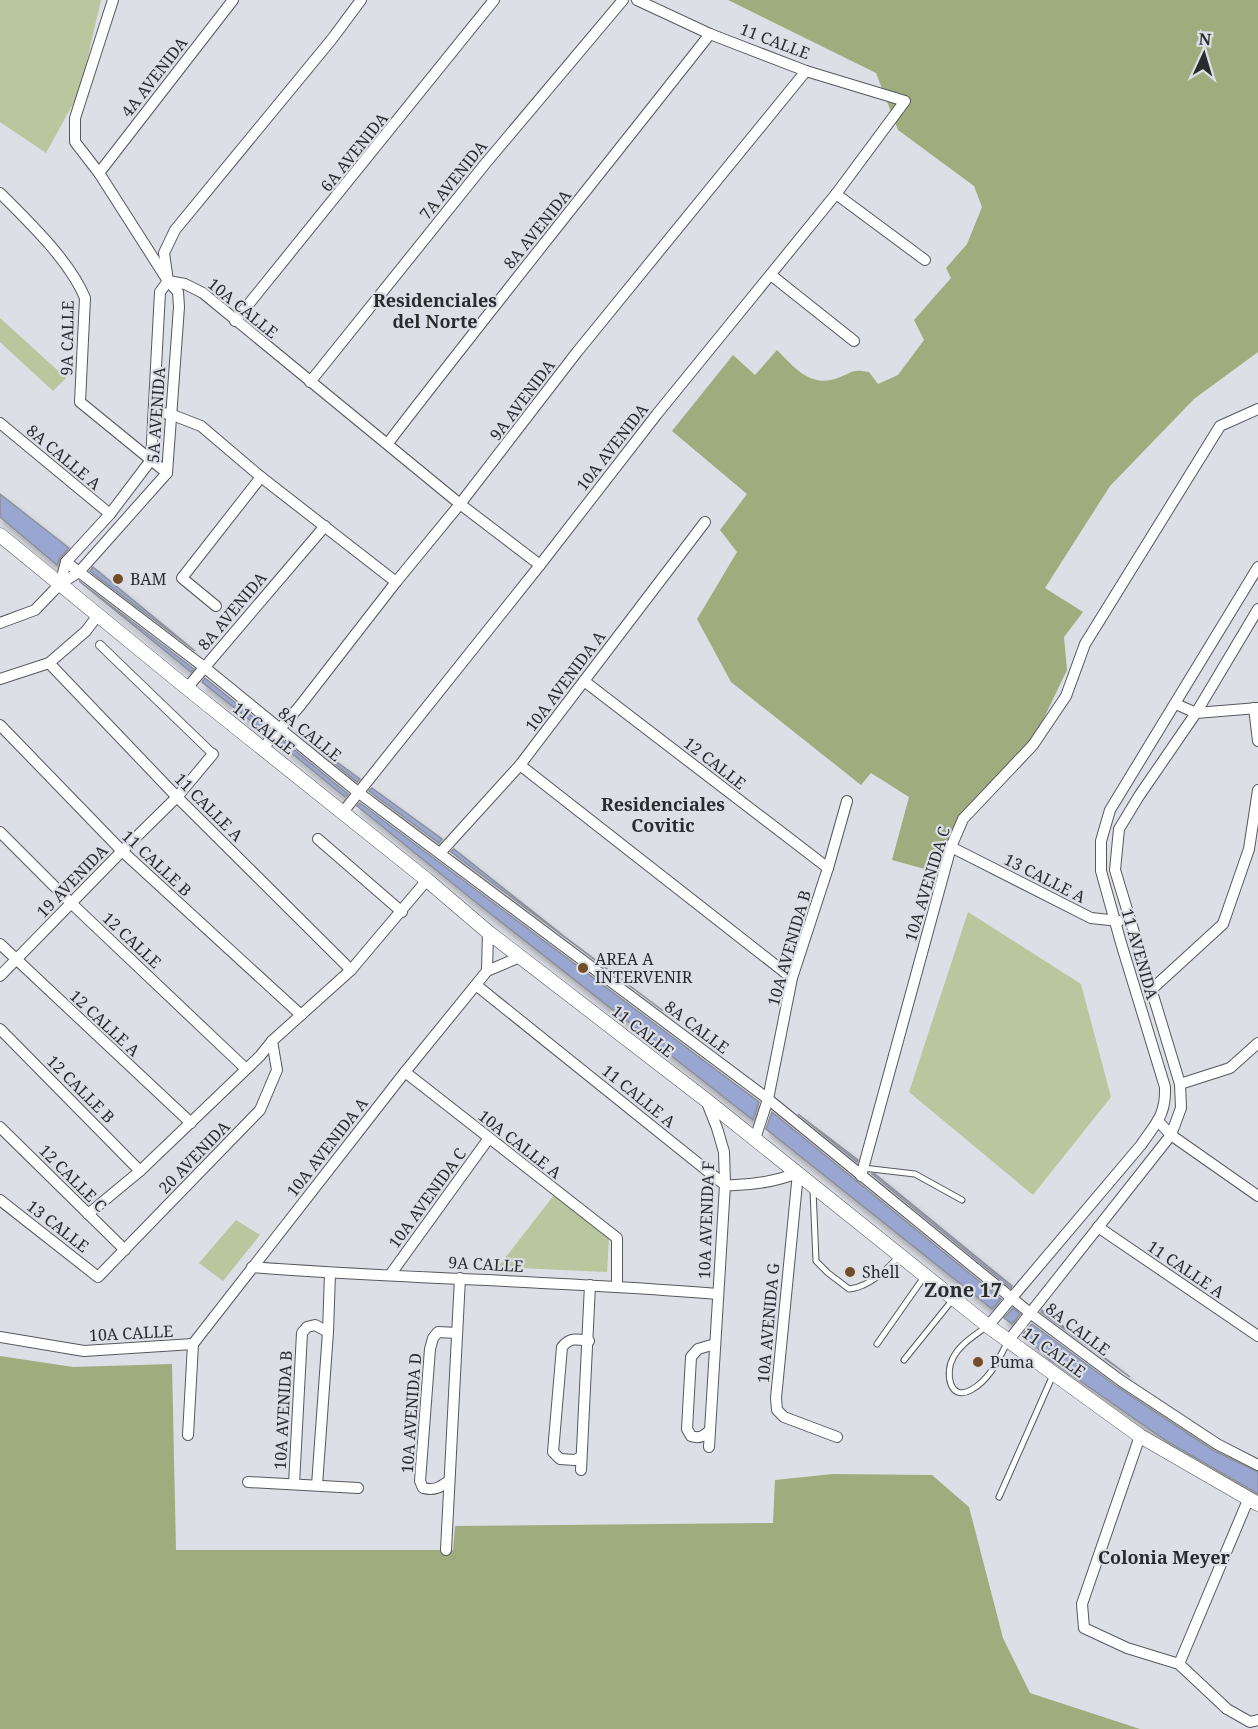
<svg xmlns="http://www.w3.org/2000/svg" width="1258" height="1729" viewBox="0 0 1258 1729" font-family="'Noto Serif',serif">
  <defs>
    <filter id="shadow"><feDropShadow dx="3.5" dy="6" stdDeviation="3" flood-color="#0004"/></filter>
  </defs>
  <rect width="100%" height="100%" fill="#dcdfe6"/>
  <!-- green -->
  <g fill="#b9c69e">
    <path d="M0,0H101L80,91L46,153L0,122Z"/>
    <path d="M0,318L66,378L53,391L0,342Z"/>
    <path d="M968,912L1081,984L1111,1097L1033,1195L909,1092Z"/>
    <path d="M554,1195L609,1239L607,1272L498,1267Z"/>
    <path d="M236,1220L260,1235L223,1281L199,1263Z"/>
  </g>
  <!-- forest -->
  <g fill="#9eac7e">
    <path d="M728,0H1258V352L1194,399L1110,486L1045,588L1083,612L1064,637L1067,670L1032,743L952,836L943,874L892,860L909,797L871,773L861,785L731,682L697,619L737,552L720,530L747,494L672,431L733,355L755,375L777,350C795,368 810,388 838,378C854,372 851,369 869,372L878,384L898,375L924,340L914,320L951,278L946,268L967,244L982,207L974,186L898,130L876,73Z"/>
    <path d="M0,1356L73,1367L172,1364L176,1550H453L455,1526L773,1523L775,1480L833,1474L932,1475L969,1507L1003,1638L1030,1693L1140,1729H0Z"/>
  </g>
  <!-- building -->
  <g fill="#99a6d2" stroke="#8d8f96" stroke-width="1.5" filter="url(#shadow)">
    <path d="M0,494L69,548L60,558L57,565L0,517Z"/>
    <path d="M93,567L195,651L90,571Z"/>
    <path d="M79,581L194,669L191,672Z"/>
    <path d="M205,678L269,730L266,733L202,682Z"/>
    <path d="M296,732L360,779L357,782Z"/>
    <path d="M281,739L348,794L345,797L278,742Z"/>
    <path d="M372,788L442,839L439,843L369,791Z"/>
    <path d="M360,803L759,1102L753,1120L473,900L357,806Z"/>
    <path d="M454,849L565,937L666,1013L451,852Z"/>
    <path d="M772,1112L1001,1299L992,1309L766,1129Z"/>
    <path d="M798,1114L845,1150L858,1160L857,1162Z"/>
    <path d="M872,1174H875L1012,1286L1011,1288Z"/>
    <path d="M1013,1308L1020,1314L1012,1324L1004,1318Z"/>
    <path d="M1042,1310L1130,1377L1041,1312Z"/>
    <path d="M1032,1324L1116,1386L1213,1450L1258,1472V1494L1168,1442L1050,1360L1023,1334Z"/>
  </g>
  <g fill="none" stroke-linecap="round" stroke-linejoin="round">
    <!-- service casing -->
    <g stroke="#56585e" stroke-width="7">
      <g id="service">
        <path d="M863,1168L915,1174L962,1200"/>
        <path d="M813,1190L816,1261L828,1273L849,1289C868,1287 886,1271 899,1256"/>
        <path d="M986,1327C974,1336 960,1344 953,1358C945,1372 949,1402 971,1390C989,1380 998,1361 1007,1343"/>
        <path d="M877,1344L924,1277"/>
        <path d="M904,1360L954,1298"/>
        <path d="M999,1497L1053,1375"/>
      </g>
    </g>
    <!-- pedestrian casing -->
    <g stroke="#56585e" stroke-width="10">
      <path id="pedestrian" d="M100,645L213,754"/>
    </g>
    <!-- minor casing -->
    <g stroke="#56585e" stroke-width="12">
      <g id="minor">
        <path d="M99,173L233,0"/>
        <path d="M0,193C28,221 70,261 85,298L80,402L167,473"/>
        <path d="M836,194L925,260"/>
        <path d="M771,275L854,341"/>
        <path d="M168,281L185,284L203,293L460,504L540,565"/>
        <path d="M235,321L494,0"/>
        <path d="M310,382L485,164L623,0"/>
        <path d="M154,412L170,414L201,426L261,477L396,582"/>
        <path d="M0,423L110,514"/>
        <path d="M388,443C494,305 603,170 710,34"/>
        <path d="M66,562L204,667L359,793L768,1099L1030,1313L1120,1380L1217,1444L1258,1465"/>
        <path d="M60,584L66,562L110,514L151,460L160,292L168,281L164,253L175,230L332,39L361,0"/>
        <path d="M216,606L182,578L261,477"/>
        <path d="M0,623L35,610L60,584L79,572L167,473L179,307L178,292L168,281L99,173L75,142V118L113,0"/>
        <path d="M49,663L177,797L351,970"/>
        <path d="M0,679L49,663L86,631L98,615"/>
        <path d="M584,681L828,868"/>
        <path d="M187,688L325,526"/>
        <path d="M1176,704L1196,713L1258,708"/>
        <path d="M1254,708L1258,741"/>
        <path d="M0,725L122,851L301,1015"/>
        <path d="M263,748L299,707L396,582L460,504L577,352L806,71"/>
        <path d="M520,765L792,978"/>
        <path d="M343,812L540,565L657,414L836,194L905,101L806,71L710,34L637,0"/>
        <path d="M0,832L71,903L245,1068"/>
        <path d="M318,839L402,912"/>
        <path d="M951,847L1091,918L1119,921"/>
        <path d="M441,852L520,765L705,522"/>
        <path d="M0,944L191,1123"/>
        <path d="M487,971L488,932"/>
        <path d="M0,976L122,851L177,797L213,754"/>
        <path d="M476,985L725,1185C751,1186 773,1182 798,1173L776,1398L777,1410L784,1417L837,1437"/>
        <path d="M1152,989L1223,924L1249,849L1258,790"/>
        <path d="M0,1029L140,1171"/>
        <path d="M405,1072L617,1238V1286"/>
        <path d="M1180,1084L1230,1068L1258,1043"/>
        <path d="M706,1100L717,1128L724,1152L725,1185L709,1447"/>
        <path d="M1158,1121L1171,1135L1258,1196"/>
        <path d="M0,1127L125,1250"/>
        <path d="M755,1139L768,1099L792,978L828,868L847,801"/>
        <path d="M861,1176L951,847L963,819L1033,745L1066,696L1085,644L1220,426L1258,409"/>
        <path d="M0,1200L98,1277L260,1110L277,1070L272,1041"/>
        <path d="M88,1214L140,1171L260,1056L272,1041L351,970L427,880"/>
        <path d="M1098,1227L1258,1336"/>
        <path d="M252,1267C407,1279 563,1281 718,1294"/>
        <path d="M390,1275L489,1138"/>
        <path d="M988,1326L1141,1145C1156,1123 1166,1115 1165,1087L1121,943L1101,871V841L1110,810L1258,567"/>
        <path d="M0,1337L84,1351L193,1344"/>
        <path d="M1009,1340L1171,1135L1181,1108L1180,1084L1115,870L1119,829L1139,796L1196,713L1258,609"/>
        <path d="M193,1344L405,1072L487,971L520,957"/>
        <path d="M710,1430C704,1436 700,1439 691,1436L687,1429L691,1357L698,1349L715,1344"/>
        <path d="M188,1435L193,1344"/>
        <path d="M1140,1436L1082,1604L1084,1628L1127,1648L1179,1664L1227,1709L1250,1722L1258,1720"/>
        <path d="M581,1457L575,1460L560,1459L553,1452L562,1347C570,1337 577,1339 589,1341"/>
        <path d="M581,1470L590,1285"/>
        <path d="M449,1481C440,1487 435,1491 423,1488L420,1481L430,1349L433,1338L438,1332L457,1333"/>
        <path d="M248,1482L358,1488"/>
        <path d="M294,1484L302,1333L307,1327L315,1325L328,1332"/>
        <path d="M317,1485L328,1332L330,1273"/>
        <path d="M446,1550L460,1278"/>
        <path d="M1179,1664L1248,1500"/>
      </g>
    </g>
    <!-- tertiary casing -->
    <g stroke="#56585e" stroke-width="15">
      <path id="tertiary" d="M0,535L187,688L427,880L488,932L706,1100L988,1326L1140,1436L1258,1504"/>
    </g>
    <!-- service -->
    <use href="#service" stroke="#fff" stroke-width="5"/>
    <!-- pedestrian -->
    <use href="#pedestrian" stroke="#fff" stroke-width="8"/>
    <!-- minor -->
    <use href="#minor" stroke="#fff" stroke-width="10"/>
    <!-- tertiary -->
    <use href="#tertiary" stroke="#fff" stroke-width="14"/>
  </g>
  <!-- markers -->
  <g fill="#734d2a" stroke="#dcdfe6" stroke-width="2">
    <circle cx="118" cy="579" r="6"/>
    <circle cx="583" cy="968" r="6"/>
    <circle cx="850" cy="1272" r="6"/>
    <circle cx="978" cy="1362" r="6"/>
  </g>
  <g text-anchor="middle" dominant-baseline="central" stroke-width="4.5" stroke-linejoin="round" paint-order="stroke">
    <!-- street labels -->
    <g font-size="16" fill="#2a2b2d" stroke="#dcdfe6">
      <text transform="translate(775 41) rotate(21)">11 CALLE</text>
      <text transform="translate(154 77) rotate(-52)">4A AVENIDA</text>
      <text transform="translate(354 152) rotate(-51)">6A AVENIDA</text>
      <text transform="translate(453 180) rotate(-51)">7A AVENIDA</text>
      <text transform="translate(537 229) rotate(-51)">8A AVENIDA</text>
      <text transform="translate(243 308) rotate(39)">10A CALLE</text>
      <text transform="translate(67 338) rotate(-89)">9A CALLE</text>
      <text transform="translate(522 400) rotate(-53)">9A AVENIDA</text>
      <text transform="translate(156 415) rotate(-86)">5A AVENIDA</text>
      <text transform="translate(612 447) rotate(-52)">10A AVENIDA</text>
      <text transform="translate(64 457) rotate(40)">8A CALLE A</text>
      <text transform="translate(232 611) rotate(-50)">8A AVENIDA</text>
      <text transform="translate(565 681) rotate(-53)">10A AVENIDA A</text>
      <text transform="translate(264 728) rotate(38)">11 CALLE</text>
      <text transform="translate(310 734) rotate(39)">8A CALLE</text>
      <text transform="translate(715 763) rotate(38)">12 CALLE</text>
      <text transform="translate(209 807) rotate(45)">11 CALLE A</text>
      <text transform="translate(157 863) rotate(43)">11 CALLE B</text>
      <text transform="translate(1045 878) rotate(27)">13 CALLE A</text>
      <text transform="translate(72 881) rotate(-46)">19 AVENIDA</text>
      <text transform="translate(927 884) rotate(-73)">10A AVENIDA C</text>
      <text transform="translate(132 940) rotate(43)">12 CALLE</text>
      <text transform="translate(789 948) rotate(-74)">10A AVENIDA B</text>
      <text transform="translate(1140 954) rotate(74)">11 AVENIDA</text>
      <text transform="translate(105 1023) rotate(43)">12 CALLE A</text>
      <text transform="translate(697 1027) rotate(37)">8A CALLE</text>
      <text transform="translate(643 1031) rotate(38)">11 CALLE</text>
      <text transform="translate(81 1089) rotate(45)">12 CALLE B</text>
      <text transform="translate(639 1096) rotate(39)">11 CALLE A</text>
      <text transform="translate(520 1144) rotate(38)">10A CALLE A</text>
      <text transform="translate(327 1147) rotate(-52)">10A AVENIDA A</text>
      <text transform="translate(194 1157) rotate(-46)">20 AVENIDA</text>
      <text transform="translate(73 1178) rotate(45)">12 CALLE C</text>
      <text transform="translate(427 1198) rotate(-54)">10A AVENIDA C</text>
      <text transform="translate(706 1220) rotate(-88)">10A AVENIDA F</text>
      <text transform="translate(58 1226) rotate(38)">13 CALLE</text>
      <text transform="translate(486 1264) rotate(3)">9A CALLE</text>
      <text transform="translate(1186 1269) rotate(34)">11 CALLE A</text>
      <text transform="translate(768 1323) rotate(-85)">10A AVENIDA G</text>
      <text transform="translate(1078 1329) rotate(37)">8A CALLE</text>
      <text transform="translate(131 1333) rotate(-3)">10A CALLE</text>
      <text transform="translate(1054 1352) rotate(36)">11 CALLE</text>
      <text transform="translate(283 1410) rotate(-87)">10A AVENIDA B</text>
      <text transform="translate(411 1413) rotate(-86)">10A AVENIDA D</text>
    </g>
    <!-- poi labels -->
    <g font-size="16" fill="#2a2b2d" stroke="#dcdfe6" text-anchor="start">
      <text x="130" y="579">BAM</text>
      <text x="595" y="959">AREA A<tspan x="595" dy="18">INTERVENIR</tspan></text>
      <text x="862" y="1272">Shell</text>
      <text x="990" y="1362">Puma</text>
    </g>
    <!-- neighbourhood labels -->
    <g font-size="18" font-weight="bold" fill="#2a2b2d" stroke="#dcdfe6">
      <text x="435" y="300">Residenciales<tspan x="435" dy="21">del Norte</tspan></text>
      <text x="663" y="804">Residenciales<tspan x="663" dy="21">Covitic</tspan></text>
      <text x="1164" y="1557">Colonia Meyer</text>
    </g>
    <!-- quarter labels -->
    <g font-size="20" font-weight="bold" fill="#2a2b2d" stroke="#dcdfe6">
      <text x="963" y="1289">Zone 17</text>
    </g>
  </g>
  <!-- north arrow -->
  <g transform="translate(1204 54) rotate(4)" stroke="#dcdfe6" stroke-width="4.5" paint-order="stroke">
  <path d="M0-4.5L10 22L0 15L-10 22Z" fill="#2a2b2d"/>
  <text y="-9" font-size="16" font-weight="bold" text-anchor="middle" fill="#2a2b2d">N</text>
  </g>
</svg>
